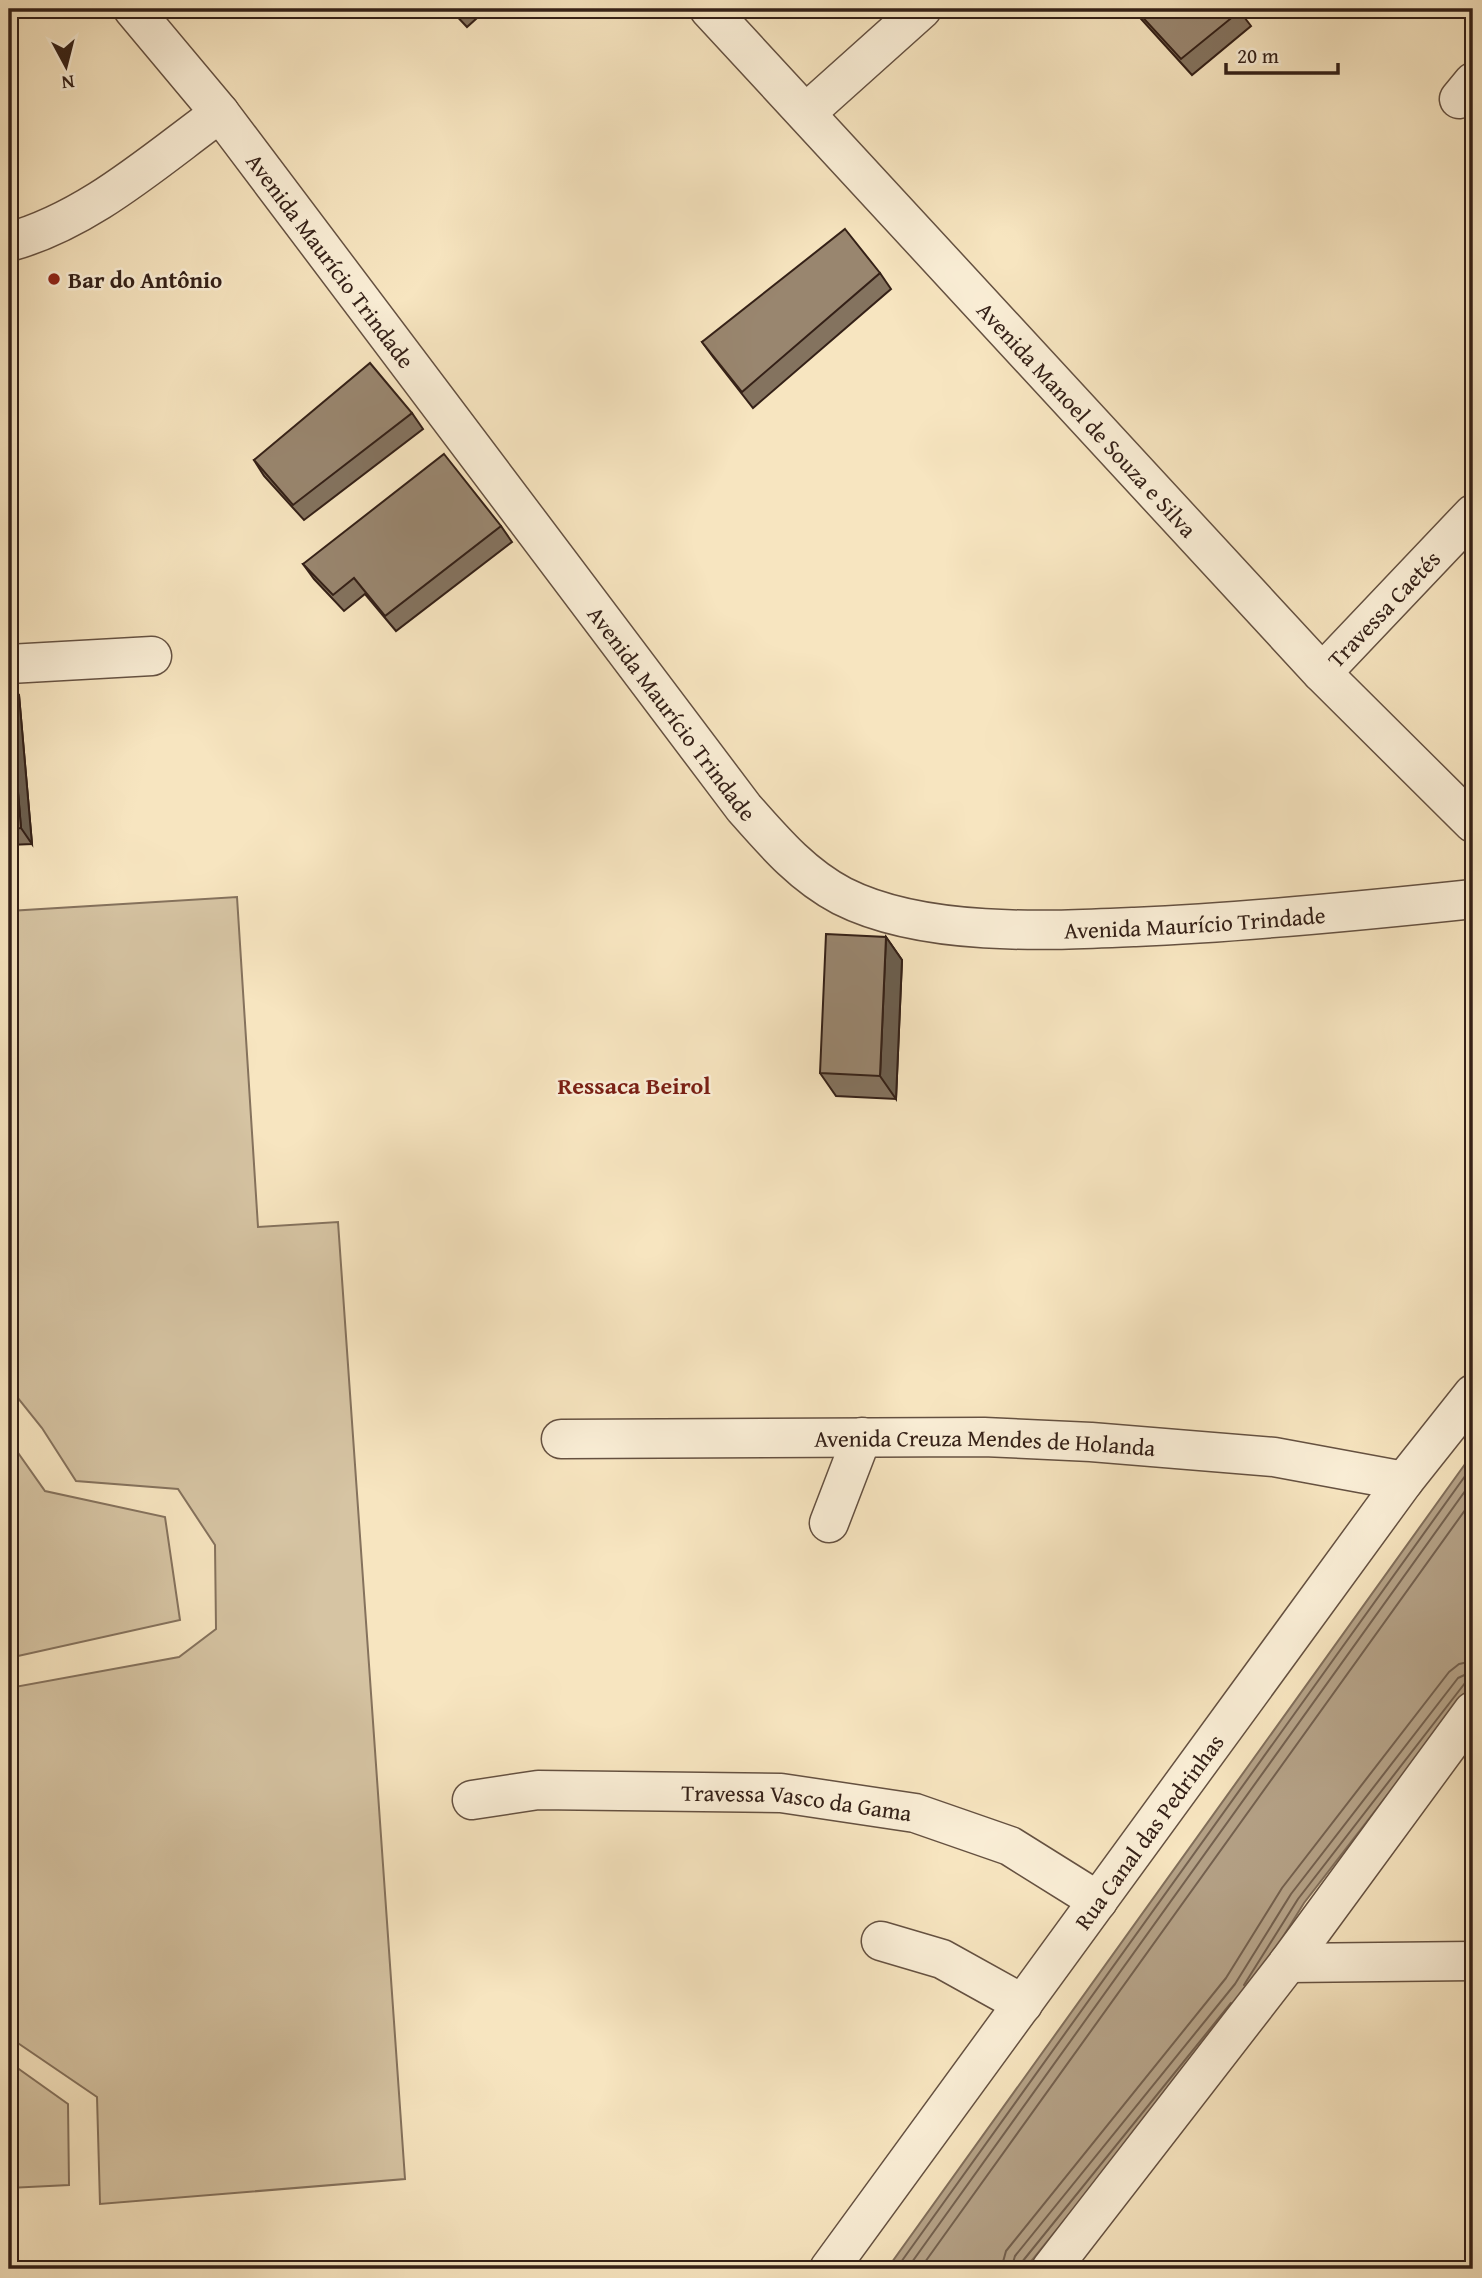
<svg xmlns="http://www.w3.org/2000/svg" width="1482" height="2278" viewBox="0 0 1482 2278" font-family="'Gentium Book Plus',serif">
  <rect width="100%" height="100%" fill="#f7e5c0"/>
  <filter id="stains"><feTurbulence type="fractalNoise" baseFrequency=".00286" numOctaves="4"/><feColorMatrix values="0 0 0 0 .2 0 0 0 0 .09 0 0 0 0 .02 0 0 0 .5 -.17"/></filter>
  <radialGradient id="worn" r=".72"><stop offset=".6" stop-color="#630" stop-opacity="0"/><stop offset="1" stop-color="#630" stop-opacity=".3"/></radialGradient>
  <!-- green -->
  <g fill="#d6c4a3" stroke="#85725d" stroke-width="2">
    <path d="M237,897L258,1227L338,1222L405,2179L100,2204L97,2097L9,2037V1688L179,1657L216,1629L215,1545L178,1489L76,1481L42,1428L9,1387V911Z"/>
    <path d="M9,1440L45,1491L165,1517L180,1620L9,1658Z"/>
    <path d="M9,2062L68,2104L69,2185L9,2188Z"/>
  </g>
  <!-- water -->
  <path fill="#b5a287" stroke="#816e5a" stroke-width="2" d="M1473,1453V1684L1304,1903L1248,1993L1025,2269H887Z"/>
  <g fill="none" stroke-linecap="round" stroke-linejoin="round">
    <!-- shore -->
    <g stroke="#74614f" stroke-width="2">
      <path d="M1244,1985L1298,1899L1465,1683L1473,1680"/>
      <path d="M896,2269L1473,1465"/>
      <path d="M907,2269L1473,1480"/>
      <path d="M920,2269L1473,1499"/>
      <path d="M1001,2269L1006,2251L1226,1978L1282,1888L1449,1672L1459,1664L1473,1661"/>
      <path d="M1011,2269L1015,2256L1235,1984L1291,1894L1458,1678L1473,1671"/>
      <path d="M1020,2269L1022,2262L1231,2003"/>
    </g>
    <!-- minor casing -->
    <g stroke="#655141" stroke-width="41">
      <g id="minor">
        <path id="s1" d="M133,9L220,113L744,808C774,842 802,875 842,896C923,937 1047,931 1135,927C1248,922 1360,911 1473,899"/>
        <path id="s2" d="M709,9L1322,673L1473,823"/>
        <path d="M1459,99L1473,82"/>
        <path d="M806,113L922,9"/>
        <path d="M9,242C89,220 154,161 220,113"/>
        <path d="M9,664L152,656"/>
        <path id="s3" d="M1322,673L1473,514"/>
        <path id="s4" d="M561,1439L984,1437L1091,1442L1274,1457L1404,1481"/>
        <path d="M829,1523L862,1437"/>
        <path id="s5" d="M472,1800L538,1790L781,1793L915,1813L1010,1846L1098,1901"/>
        <path d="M881,1941L942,1959L1023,2004"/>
        <path d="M1288,1963L1473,1961"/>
        <path id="s6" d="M829,2269L1404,1481L1473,1394"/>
        <path d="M1051,2269L1288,1963L1473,1711"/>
      </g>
    </g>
    <!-- minor -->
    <use href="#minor" stroke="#faeed6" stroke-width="38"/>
  </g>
  <!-- wall -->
  <g fill="#84735f" stroke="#342017" stroke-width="2">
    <path d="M450,9H487L467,27Z"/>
    <path d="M1132,9H1238L1251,26L1192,75Z"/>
    <path d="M880,273L891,289L753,408L713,357L702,342Z"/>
    <path d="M412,413L423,429L304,520L264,476L254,460Z"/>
    <path d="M501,526L512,542L396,631L365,594L344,611L314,579L303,564Z"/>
    <path d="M9,681L19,695L32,844L9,845Z"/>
    <path d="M886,937L902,960L896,1099L836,1096L820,1073Z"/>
  </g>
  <!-- shaded-wall -->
  <g fill="#6b5e4e" stroke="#342017" stroke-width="2">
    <path d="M9,681L19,695L32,844L21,828Z"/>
    <path d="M886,937L902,960L896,1099L880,1076Z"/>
  </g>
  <!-- building -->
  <g fill="#99866f" stroke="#342017" stroke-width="2">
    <path d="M1135,9H1238L1240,11L1181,59Z"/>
    <path d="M845,229L880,273L742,392L702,342Z"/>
    <path d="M370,363L412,413L293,505L254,460Z"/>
    <path d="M444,454L501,526L385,616L354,578L333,595L303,564Z"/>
    <path d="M9,688L21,828L9,829Z"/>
    <path d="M826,934L886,937L880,1076L820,1073Z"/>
  </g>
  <!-- markers -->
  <circle fill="#8f2418" stroke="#faeed6" stroke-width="2.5" cx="54" cy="279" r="7"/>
  <g text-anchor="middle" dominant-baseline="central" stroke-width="5" stroke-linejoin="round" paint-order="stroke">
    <!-- street labels -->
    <g font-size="23" fill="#342017" stroke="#faeed6">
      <text stroke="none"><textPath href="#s1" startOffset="320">Avenida Maurício Trindade</textPath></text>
      <text stroke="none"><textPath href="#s2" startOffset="558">Avenida Manoel de Souza e Silva</textPath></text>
      <text stroke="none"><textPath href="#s3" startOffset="89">Travessa Caetés</textPath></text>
      <text stroke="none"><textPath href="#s1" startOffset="887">Avenida Maurício Trindade</textPath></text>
      <text stroke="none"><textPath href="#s1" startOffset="1496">Avenida Maurício Trindade</textPath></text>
      <text stroke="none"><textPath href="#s4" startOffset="424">Avenida Creuza Mendes de Holanda</textPath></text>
      <text stroke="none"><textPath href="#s5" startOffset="326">Travessa Vasco da Gama</textPath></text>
      <text stroke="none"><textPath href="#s6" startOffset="542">Rua Canal das Pedrinhas</textPath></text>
    </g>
    <!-- poi labels -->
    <g font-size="23" font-weight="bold" fill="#342017" stroke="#faeed6" text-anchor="start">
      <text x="68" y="279">Bar do Antônio</text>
    </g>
    <!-- neighbourhood labels -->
    <g font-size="24" font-weight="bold" fill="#7a1f14" stroke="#faeed6">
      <text x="634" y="1085">Ressaca Beirol</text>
    </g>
  </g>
  <!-- margin -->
  <rect width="1482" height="2278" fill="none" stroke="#f7e5c0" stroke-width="35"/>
  <rect x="10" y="10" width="1461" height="2257" fill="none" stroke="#342017" stroke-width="3.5"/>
  <rect x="18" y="18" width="1447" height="2243" fill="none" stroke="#342017" stroke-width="2"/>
  <!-- north arrow -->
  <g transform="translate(66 66) rotate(173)" stroke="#faeed6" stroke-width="5" paint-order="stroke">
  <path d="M0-5L12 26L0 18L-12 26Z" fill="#342017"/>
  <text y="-10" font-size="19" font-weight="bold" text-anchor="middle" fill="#342017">N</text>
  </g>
  <!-- scale -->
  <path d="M1226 63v10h112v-10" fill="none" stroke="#342017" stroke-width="3.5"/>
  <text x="1237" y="63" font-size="21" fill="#342017" stroke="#faeed6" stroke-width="5" paint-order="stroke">20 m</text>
  <rect width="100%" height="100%" filter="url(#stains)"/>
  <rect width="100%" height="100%" fill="url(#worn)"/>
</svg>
